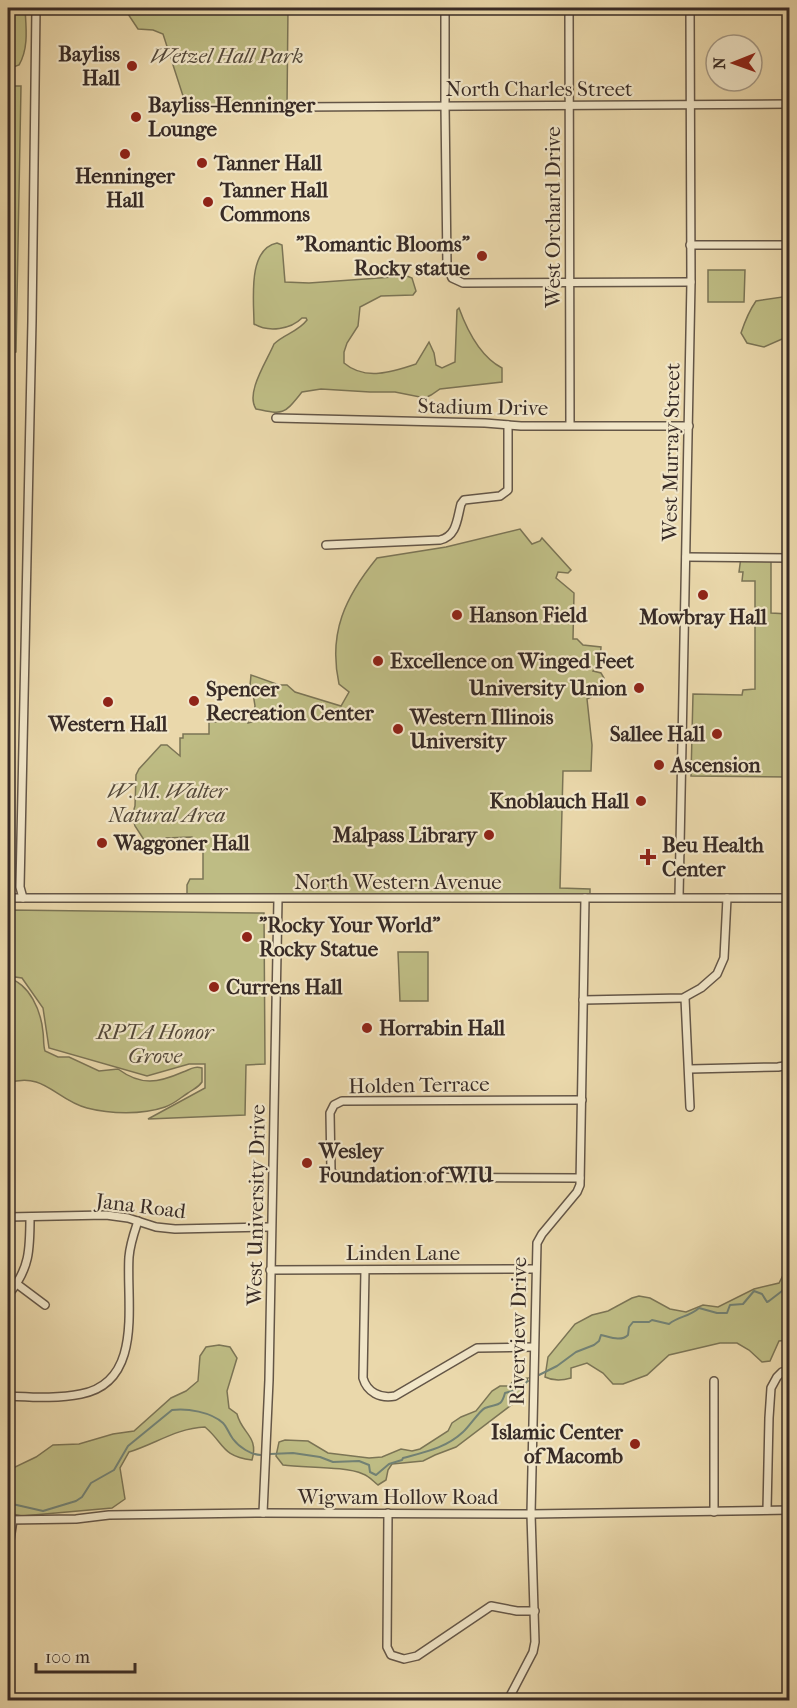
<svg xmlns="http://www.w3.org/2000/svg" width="797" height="1708" viewBox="0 0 797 1708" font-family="'IM FELL French Canon',serif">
  <rect width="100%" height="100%" fill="#ead8ab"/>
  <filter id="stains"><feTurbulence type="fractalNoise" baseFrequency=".00333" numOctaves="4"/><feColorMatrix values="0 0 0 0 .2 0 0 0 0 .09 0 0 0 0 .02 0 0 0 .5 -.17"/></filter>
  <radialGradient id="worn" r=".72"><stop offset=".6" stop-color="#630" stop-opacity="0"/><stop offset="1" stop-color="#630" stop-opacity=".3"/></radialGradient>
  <!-- green -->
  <g fill="#bebc84" stroke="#7b7455" stroke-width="1.5">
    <path d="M8,8H25C26,27 29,48 19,65L8,69Z"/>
    <path d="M124,8H288L287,106H199L184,99L163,34L153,30L138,29Z"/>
    <path d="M8,86H21L16,352L13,353L10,456H8Z"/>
    <path d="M277,243L282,245L285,282L309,283L407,276L412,278L416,291L413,295L381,296L360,307L358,326L347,343L344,352V363C365,381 392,372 416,364L429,342L434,353L436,365L442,368L455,362L457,310L459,308C467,330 481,357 502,368V382L440,389L431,395L425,398L395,392H370L321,389L302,392C284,414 285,415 256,409C245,393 267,361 274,344C284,334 298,332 307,320L306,318H302C291,329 269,333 254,324C254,301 247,249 277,243Z"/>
    <path d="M708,270H745L744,302H708Z"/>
    <path d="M789,296V336L764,347L747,343L741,333C745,321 749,311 756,301Z"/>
    <path d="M520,529L532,544L540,541L542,538L571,570L568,573L558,572L556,578L574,593L573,639H577L583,645L601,647L600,660L593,671L601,673L604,678L599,693L587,699L592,745L591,771H563L560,888L590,889V898L187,899V885L190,879H203V840H193L192,837L164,838L148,846L135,826L132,816L135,806L136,775L139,769L161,745H167L180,756V738H183V734H209V722H216V719L248,720V723L252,722L255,706L252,687L250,686L251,675L279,685H287L295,692L341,706L349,692L339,684C328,633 345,597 377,558L446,547Z"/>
    <path d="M741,557H771V613L789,614V777L691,776L693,694L742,695L743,690L755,689V581H742L743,572H739Z"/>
    <path d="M8,910L264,913L265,1064L246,1065L245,1115L148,1119L205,1088V1064H189L147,1076L49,1048L43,1008L22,978L8,976Z"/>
    <path d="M398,952H428V1001H400Z"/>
    <path d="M8,978C30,984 41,1011 43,1032C44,1038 43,1045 45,1051L58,1057H69L99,1071L118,1069C141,1086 158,1083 183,1072C191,1069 194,1066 202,1068V1082C198,1088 193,1089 188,1093C180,1098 174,1104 165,1107C142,1115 110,1114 87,1108C56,1100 44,1071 8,1083Z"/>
    <path d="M789,1264V1340L779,1341L770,1361L762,1362L749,1350L737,1343H720L669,1355L647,1375L623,1384H613L603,1373L587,1363L571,1368V1378C561,1381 553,1381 545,1377L548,1357L575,1324L592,1315L608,1311L632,1298L639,1296L650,1298L670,1309L686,1312L703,1305L718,1307L754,1289L779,1283Z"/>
    <path d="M219,1345L230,1347L237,1358L227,1391L229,1408L237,1414C242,1434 259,1436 252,1460C221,1456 225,1444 205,1427C177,1428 155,1444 129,1452L120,1468L125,1499L112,1508L22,1516L8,1513V1476L15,1467L36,1457L53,1445L79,1444L113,1434L134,1431L171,1398L186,1391L198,1381L200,1356L206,1347Z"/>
    <path d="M528,1378L518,1400L456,1447L435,1455L423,1461L392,1464L388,1470L386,1480L378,1485C373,1481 369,1476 363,1474C345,1466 305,1468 283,1465L276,1456L279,1442L285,1440L308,1441L328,1453L369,1458L382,1457L401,1449L412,1451L420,1449L448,1431L452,1423L461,1417L476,1411L492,1391L500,1386H509L515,1379Z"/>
  </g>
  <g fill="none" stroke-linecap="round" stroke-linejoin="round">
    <!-- stream -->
    <g stroke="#728174" stroke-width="2">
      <path d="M539,1375L557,1366L576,1352L594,1345L599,1341L601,1335C610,1337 621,1342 628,1335L629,1327L633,1322H649L652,1320L669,1324C679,1316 689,1317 699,1308L717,1313H727L730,1305L743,1304L754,1291L762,1294L767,1302L769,1301L782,1291L790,1280"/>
      <path d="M270,1454L293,1453L320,1457L333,1462L359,1461L369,1465L370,1472L376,1475L389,1464L402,1460L403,1458C425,1452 446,1448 463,1432C469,1427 480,1410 485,1408C497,1403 501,1408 505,1393L516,1390L528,1381"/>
      <path d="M8,1503L43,1511L76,1501L82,1497L91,1483L114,1470L128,1446L172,1410C187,1408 211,1412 223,1423C227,1427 229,1434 233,1439C239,1447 251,1455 261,1455"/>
    </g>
    <!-- minor casing -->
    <g stroke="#645647" stroke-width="10">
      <g id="minor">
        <path d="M445,8V105L447,266L452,278L463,283L691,282"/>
        <path d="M569,8L570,425"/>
        <path d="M289,109L295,107L790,104"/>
        <path d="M690,245H790"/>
        <path d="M276,418L485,423L521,426H689"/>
        <path d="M326,545L440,540C457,536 457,519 461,504L464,500L500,496L508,490V425"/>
        <path d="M686,557L790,558"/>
        <path d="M679,897L691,282L690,8"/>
        <path d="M8,898H790"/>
        <path d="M23,898L20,887L32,321L36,8"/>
        <path d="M685,998L690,1107"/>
        <path d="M583,1000L683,998L701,988L717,974L724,958L727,898"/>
        <path d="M690,1069L778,1067L790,1065"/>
        <path d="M580,1178L335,1177L331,1170L330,1113L334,1105L342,1101L582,1100"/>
        <path d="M8,1217L106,1215L128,1218L156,1227L175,1229L271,1227"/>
        <path d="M270,1270L536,1269"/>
        <path d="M365,1270L363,1378C367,1392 380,1399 395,1396L477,1348L534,1347"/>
        <path d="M17,1284L45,1305"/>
        <path d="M8,1295C30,1269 30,1249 30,1217"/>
        <path d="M8,1396C32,1397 57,1399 81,1394C144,1382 126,1303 129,1257C130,1244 134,1233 138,1221"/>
        <path d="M767,1510L769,1418L771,1388L777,1377L782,1372L790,1370"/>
        <path d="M714,1512V1381"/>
        <path d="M263,1513L269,1380L278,899"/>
        <path d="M388,1513L387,1647L391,1655L404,1659L417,1656L491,1606L517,1611H535"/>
        <path d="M8,1520L76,1519L109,1515L263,1513L531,1514L790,1510"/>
        <path d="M8,1553L13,1520"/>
        <path d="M508,1700L533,1652L535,1642L531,1514L537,1243L542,1234L577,1192L580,1185L585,898"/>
      </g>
    </g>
    <!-- minor -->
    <use href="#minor" stroke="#f1e6c8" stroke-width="7"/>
  </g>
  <!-- markers -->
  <g fill="#8f2418" stroke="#f1e6c8" stroke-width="2">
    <circle cx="132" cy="66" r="6"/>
    <circle cx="136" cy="117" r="6"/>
    <circle cx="125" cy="154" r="6"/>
    <circle cx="202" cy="163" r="6"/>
    <circle cx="208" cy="202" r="6"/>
    <circle cx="482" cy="256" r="6"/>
    <circle cx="703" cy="595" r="6"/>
    <circle cx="457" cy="615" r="6"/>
    <circle cx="378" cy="661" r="6"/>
    <circle cx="639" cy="688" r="6"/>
    <circle cx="194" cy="701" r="6"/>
    <circle cx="108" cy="702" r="6"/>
    <circle cx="398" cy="729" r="6"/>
    <circle cx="717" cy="734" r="6"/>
    <circle cx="659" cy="765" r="6"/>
    <circle cx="641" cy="801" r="6"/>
    <circle cx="489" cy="835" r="6"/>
    <circle cx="102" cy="843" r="6"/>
    <path d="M645 848h6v6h6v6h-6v6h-6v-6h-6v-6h6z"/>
    <circle cx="247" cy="937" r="6"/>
    <circle cx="214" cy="987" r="6"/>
    <circle cx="367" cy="1028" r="6"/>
    <circle cx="307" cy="1163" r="6"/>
    <circle cx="635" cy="1444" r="6"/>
  </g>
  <g text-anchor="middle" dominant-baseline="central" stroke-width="4.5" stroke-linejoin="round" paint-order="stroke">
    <!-- poi labels -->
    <g font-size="21" font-weight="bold" fill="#382b26" stroke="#f1e6c8" text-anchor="start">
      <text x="120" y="54" text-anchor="end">Bayliss<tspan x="120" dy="24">Hall</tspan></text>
      <text x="148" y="105">Bayliss-Henninger<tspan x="148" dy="24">Lounge</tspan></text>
      <text x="214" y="163">Tanner Hall</text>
      <text x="125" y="176" text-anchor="middle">Henninger<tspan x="125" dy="24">Hall</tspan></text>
      <text x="220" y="190">Tanner Hall<tspan x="220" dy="24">Commons</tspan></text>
      <text x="470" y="244" text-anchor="end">"Romantic Blooms"<tspan x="470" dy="24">Rocky statue</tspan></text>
      <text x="469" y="615">Hanson Field</text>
      <text x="703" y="617" text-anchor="middle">Mowbray Hall</text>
      <text x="390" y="661">Excellence on Winged Feet</text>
      <text x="627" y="688" text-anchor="end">University Union</text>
      <text x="206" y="689">Spencer<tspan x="206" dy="24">Recreation Center</tspan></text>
      <text x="410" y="717">Western Illinois<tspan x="410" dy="24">University</tspan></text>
      <text x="108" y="724" text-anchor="middle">Western Hall</text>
      <text x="705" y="734" text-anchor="end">Sallee Hall</text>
      <text x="671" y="765">Ascension</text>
      <text x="629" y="801" text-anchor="end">Knoblauch Hall</text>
      <text x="477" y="835" text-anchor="end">Malpass Library</text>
      <text x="114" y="843">Waggoner Hall</text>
      <text x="662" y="845">Beu Health<tspan x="662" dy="24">Center</tspan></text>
      <text x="259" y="925">"Rocky Your World"<tspan x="259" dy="24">Rocky Statue</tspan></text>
      <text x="226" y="987">Currens Hall</text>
      <text x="379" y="1028">Horrabin Hall</text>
      <text x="319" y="1151">Wesley<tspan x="319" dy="24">Foundation of WIU</tspan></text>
      <text x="623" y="1432" text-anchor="end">Islamic Center<tspan x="623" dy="24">of Macomb</tspan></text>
    </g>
    <!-- park labels -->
    <g font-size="21" font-style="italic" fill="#534839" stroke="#f1e6c8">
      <text x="227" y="56">Wetzel Hall Park</text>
      <text x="167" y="791">W. M. Walter<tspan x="167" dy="24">Natural Area</tspan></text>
      <text x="155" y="1032">RPTA Honor<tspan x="155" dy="24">Grove</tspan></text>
    </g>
    <!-- street labels -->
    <g font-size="21" fill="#382b26" stroke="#f1e6c8">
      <text x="539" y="89">North Charles Street</text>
      <text transform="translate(553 217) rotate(-90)">West Orchard Drive</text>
      <text transform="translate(483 407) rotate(1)">Stadium Drive</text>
      <text transform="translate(671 452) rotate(-89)">West Murray Street</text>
      <text x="398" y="882">North Western Avenue</text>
      <text transform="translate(419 1085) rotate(-1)">Holden Terrace</text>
      <text transform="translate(256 1205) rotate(-89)">West University Drive</text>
      <text transform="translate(141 1206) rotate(7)">Jana Road</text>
      <text x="403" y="1253">Linden Lane</text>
      <text transform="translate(518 1331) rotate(-89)">Riverview Drive</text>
      <text x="398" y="1497">Wigwam Hollow Road</text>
    </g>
  </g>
  <!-- margin -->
  <rect width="797" height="1708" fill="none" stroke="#ead8ab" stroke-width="30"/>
  <rect x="9" y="9" width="779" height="1690" fill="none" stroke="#382b26" stroke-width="3"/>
  <rect x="15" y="15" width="767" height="1678" fill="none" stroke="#382b26" stroke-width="1.5"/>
  <!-- north arrow -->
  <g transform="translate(734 63) rotate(269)"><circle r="28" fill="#f1e6c8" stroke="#a79b87" stroke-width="1.5"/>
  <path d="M0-4.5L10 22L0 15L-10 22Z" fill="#8f2418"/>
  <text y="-9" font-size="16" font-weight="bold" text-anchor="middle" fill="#382b26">N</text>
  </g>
  <!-- scale -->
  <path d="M36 1663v9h99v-9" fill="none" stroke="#382b26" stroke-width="3"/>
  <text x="45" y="1663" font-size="18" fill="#382b26" stroke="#f1e6c8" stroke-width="4.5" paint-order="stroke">100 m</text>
  <rect width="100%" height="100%" filter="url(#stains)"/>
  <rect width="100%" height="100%" fill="url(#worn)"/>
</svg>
